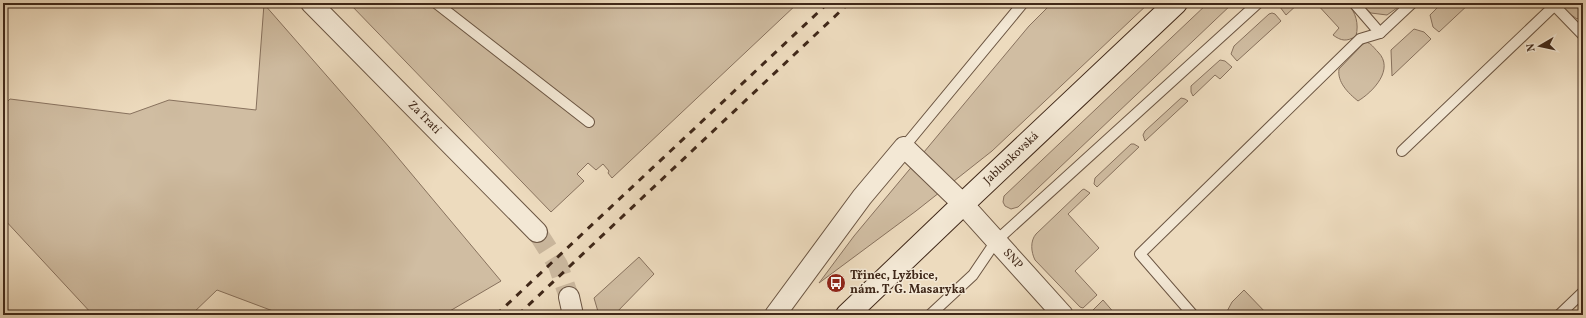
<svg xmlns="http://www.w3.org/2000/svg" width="1586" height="318" viewBox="0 0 1586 318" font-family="Vollkorn,serif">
  <rect width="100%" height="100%" fill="#eddbbe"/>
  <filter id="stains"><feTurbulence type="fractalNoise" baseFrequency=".005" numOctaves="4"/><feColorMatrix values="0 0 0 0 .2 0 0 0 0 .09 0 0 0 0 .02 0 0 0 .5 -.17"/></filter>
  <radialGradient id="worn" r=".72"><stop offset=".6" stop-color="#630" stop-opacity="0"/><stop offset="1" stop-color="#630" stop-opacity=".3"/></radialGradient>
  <!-- green -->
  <g fill="#d0bda2" stroke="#88725e">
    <path d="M349,3H798L612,178L608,173L609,171L603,164L596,170L588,163L577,174L584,181L551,212Z"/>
    <path d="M1052,3H1149L992,151L916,211L819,283L854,236L1029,26Z"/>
    <path d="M1208,3H1233L1018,207L1011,209L1005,206L1003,202L1004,196Z"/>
    <path d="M1280,3H1299L1286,15L1280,7Z"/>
    <path d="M1316,3H1347C1356,12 1359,24 1356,36C1347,42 1341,41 1333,35L1339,28Z"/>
    <path d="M1359,3H1404L1387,15L1371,13Z"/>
    <path d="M1442,3H1470L1439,32L1433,27L1430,15Z"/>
    <path d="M1558,3H1583V15L1577,19L1566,11Z"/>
    <path d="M264,4L389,147L501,281L443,315H296L273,311L217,290L191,315H93L3,218V106L10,99L130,114L169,100L256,110Z"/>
    <path d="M1272,13L1275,14L1281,21L1237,61L1231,54L1234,46L1269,14Z"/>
    <path d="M1414,29L1424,32L1431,39L1392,76L1391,50Z"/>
    <path d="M1366,42C1371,43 1374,48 1378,52C1395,69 1373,92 1358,101C1348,93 1337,82 1339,69L1362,45Z"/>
    <path d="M1220,60L1225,61L1232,67L1220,79L1215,75L1193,96L1191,92V86Z"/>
    <path d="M1181,98L1185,99L1188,101L1145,141L1143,135L1145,131Z"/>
    <path d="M1131,144H1134L1139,147L1097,187L1094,184L1095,178Z"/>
    <path d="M1084,189L1090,193L1068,214L1099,248L1075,271L1097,295L1083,308L1080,307L1035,260C1031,252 1030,241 1036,234L1082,190Z"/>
    <path d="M639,257L654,274L614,315H599L594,298Z"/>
    <path d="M1244,290L1268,315H1225L1232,302Z"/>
    <path d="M1103,300L1116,315H1088Z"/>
  </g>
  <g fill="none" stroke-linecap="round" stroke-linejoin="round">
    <!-- minor-tunnel -->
    <path stroke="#cab79d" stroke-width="20" stroke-dasharray="20 10" stroke-linecap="butt" d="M537,232L558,265L569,297"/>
    <!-- service casing -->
    <g stroke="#6b5542" stroke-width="12">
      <g id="service">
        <path d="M436,3L589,122"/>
        <path d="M1354,3L1380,33"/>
        <path d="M1552,3L1583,35"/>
        <path d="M904,147L1023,3"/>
        <path d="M1402,151L1554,6"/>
        <path d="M930,315L973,275L996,241L1258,3"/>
        <path d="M1193,315L1140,254L1360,39L1380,33L1412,3"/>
        <path d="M1559,315L1583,292"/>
      </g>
    </g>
    <!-- minor casing -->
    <g stroke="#6b5542" stroke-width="22">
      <g id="minor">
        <path id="s1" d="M311,3L537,232"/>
        <path d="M569,297L573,315"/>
        <path id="s2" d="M775,315L862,197L904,147L963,204L1063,315"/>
      </g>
    </g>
    <!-- secondary casing -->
    <g stroke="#402819" stroke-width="24">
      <g id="secondary">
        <path id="s3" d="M847,315L963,204L1176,3"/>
      </g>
    </g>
    <!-- service -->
    <use href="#service" stroke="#f3e8d5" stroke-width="10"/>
    <!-- minor -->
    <use href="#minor" stroke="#f3e8d5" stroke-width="20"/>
    <!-- secondary -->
    <use href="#secondary" stroke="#f3e8d5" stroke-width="22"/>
    <!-- rail -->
    <g stroke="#402819" stroke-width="3" stroke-dasharray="7 7" stroke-linecap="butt">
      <path d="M496,315L828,3"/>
      <path d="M518,315L849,3"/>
    </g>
  </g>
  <!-- icons -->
  <defs>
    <g id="bus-disc" transform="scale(1)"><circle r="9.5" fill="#8f2418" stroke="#f3e8d5"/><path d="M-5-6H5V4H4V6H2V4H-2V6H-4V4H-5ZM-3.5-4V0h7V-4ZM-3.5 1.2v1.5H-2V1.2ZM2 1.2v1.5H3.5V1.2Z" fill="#fff"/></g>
  </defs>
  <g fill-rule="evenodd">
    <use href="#bus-disc" x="836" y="283"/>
  </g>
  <g text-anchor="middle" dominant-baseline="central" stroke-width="3" stroke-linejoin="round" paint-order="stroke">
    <!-- street labels -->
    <g font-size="12" fill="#402819" stroke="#f3e8d5">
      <text stroke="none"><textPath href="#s1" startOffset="161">Za Tratí</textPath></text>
      <text stroke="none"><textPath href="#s3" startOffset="227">Jablunkovská</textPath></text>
      <text stroke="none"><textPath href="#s2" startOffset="368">SNP</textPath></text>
    </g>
    <!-- poi labels -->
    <g font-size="12" font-weight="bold" fill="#402819" stroke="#f3e8d5" text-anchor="start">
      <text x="850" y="276">Třinec, Lyžbice,<tspan x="850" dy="14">nám. T. G. Masaryka</tspan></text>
    </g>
  </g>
  <!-- margin -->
  <rect width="1586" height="318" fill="none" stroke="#eddbbe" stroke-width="16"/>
  <rect x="4" y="4" width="1578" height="310" fill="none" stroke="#402819" stroke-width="2"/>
  <rect x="8" y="8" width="1570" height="302" fill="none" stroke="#402819"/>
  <!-- north arrow -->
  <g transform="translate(1540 46) rotate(261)" stroke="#f3e8d5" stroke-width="3" paint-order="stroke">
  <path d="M0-3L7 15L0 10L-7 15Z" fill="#402819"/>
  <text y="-6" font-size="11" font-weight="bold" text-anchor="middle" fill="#402819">N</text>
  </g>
  <rect width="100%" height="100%" filter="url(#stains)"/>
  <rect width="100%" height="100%" fill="url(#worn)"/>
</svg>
